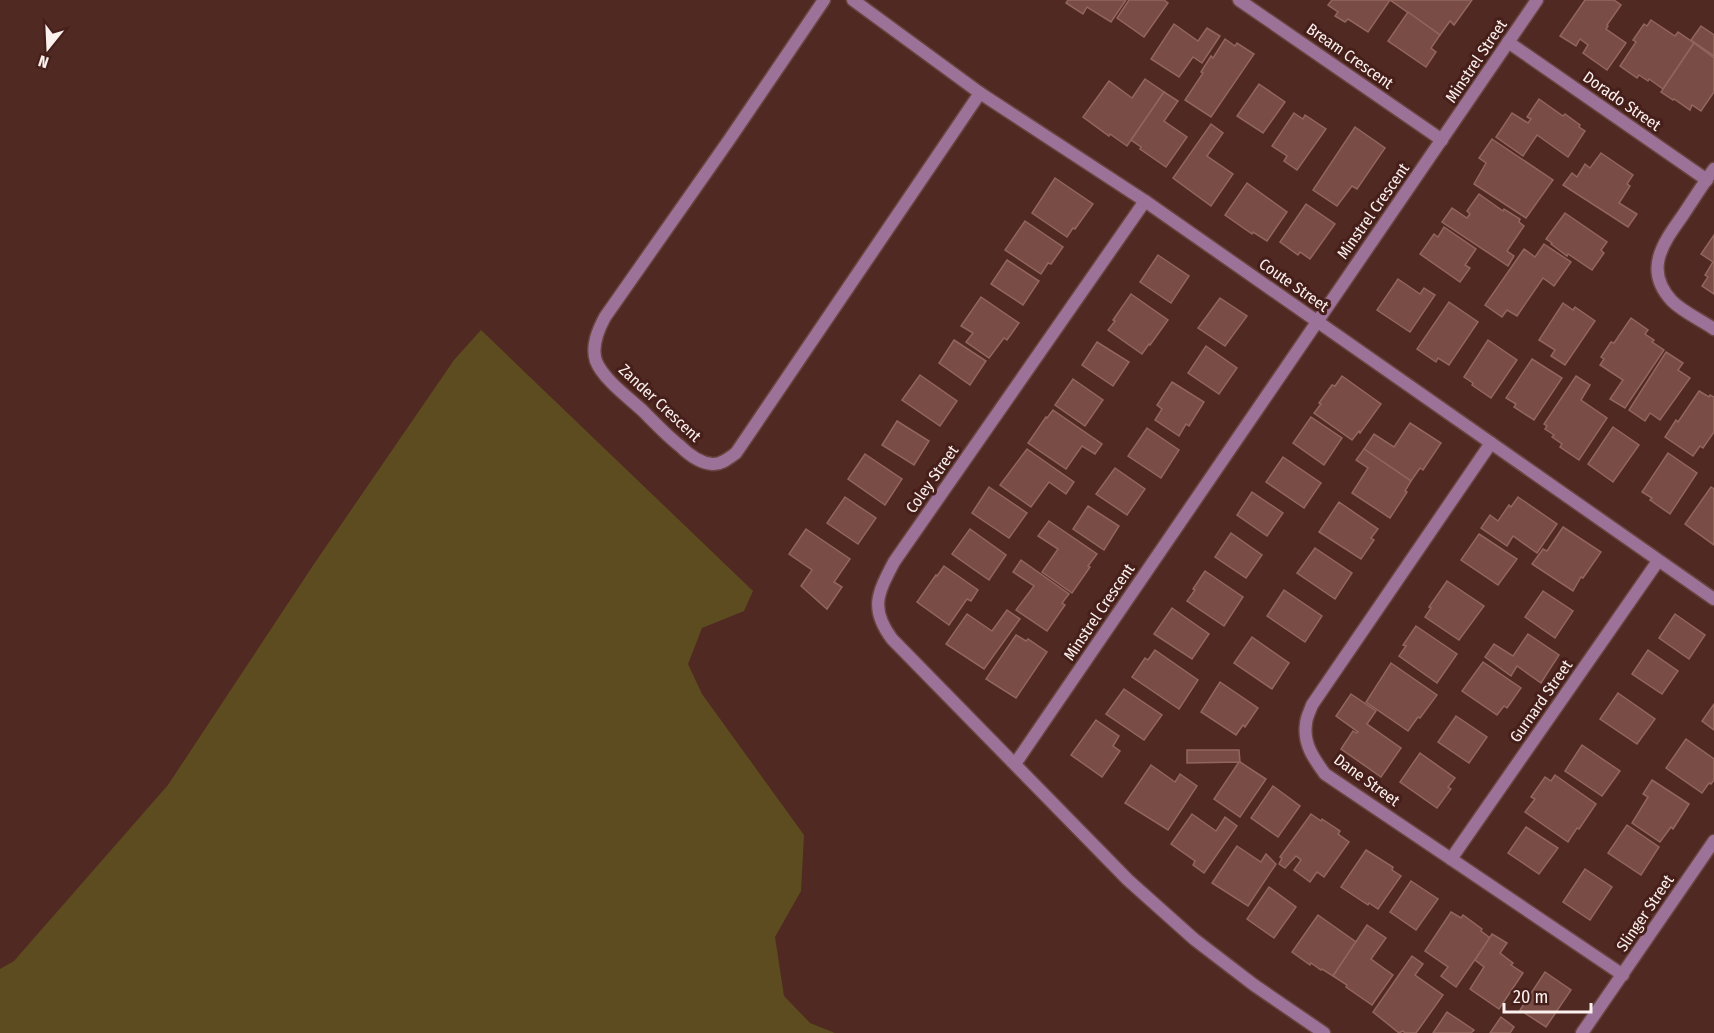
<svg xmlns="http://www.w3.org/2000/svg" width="1714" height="1033" viewBox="0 0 1714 1033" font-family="'Fira Sans Condensed',sans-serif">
  <rect width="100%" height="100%" fill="#512923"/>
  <!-- green -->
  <path fill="#5d4c1f" d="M481,330L753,591L744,611L702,628L688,664L702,694L804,835L801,891L775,937L784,996L810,1023L835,1033H0V969L14,961L168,785L314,564L454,360Z"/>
  <!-- building -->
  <g fill="#794d46" stroke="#92655d" stroke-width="1.5">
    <path d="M1068,0H1126L1111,22L1087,7L1083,14L1066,3Z"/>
    <path d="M1129,0H1164L1168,3L1144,37L1117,18Z"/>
    <path d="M1332,0H1390L1368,32L1348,19L1345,22L1335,16L1338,12L1328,5Z"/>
    <path d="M1390,0H1472L1454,25L1450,21L1440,35Z"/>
    <path d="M1585,0H1614L1621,5L1607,25L1608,26L1606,29L1626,43L1607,70L1583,53L1588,45L1580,39L1576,46L1560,36Z"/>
    <path d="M1408,12L1440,35L1431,48L1436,52L1426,67L1388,41Z"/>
    <path d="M1651,20L1675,36L1678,32L1694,43L1663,89L1649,79L1648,81L1639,75L1637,78L1620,66L1636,42L1633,40L1644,24L1647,26Z"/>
    <path d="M1174,24L1198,41L1207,28L1220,36L1202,63L1193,57L1179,77L1151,59Z"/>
    <path d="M1701,26L1714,35V56L1691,40Z"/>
    <path d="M1225,39L1235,46L1237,43L1254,54L1211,117L1185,100L1203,73L1201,72L1211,56L1213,58Z"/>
    <path d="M1694,43L1714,58V92L1701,111L1692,105L1690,110L1674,99L1673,100L1661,92Z"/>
    <path d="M1145,79L1164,92L1127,146L1110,134L1109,136L1083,117L1109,81L1132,98Z"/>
    <path d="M1259,84L1285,102L1263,133L1237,116Z"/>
    <path d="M1164,92L1178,101L1164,121L1187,137L1166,167L1140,149L1141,147L1131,140Z"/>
    <path d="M1539,99L1563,116L1565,114L1580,125L1579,127L1585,131L1568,157L1537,135L1523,156L1496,137L1512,113L1528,123L1531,119L1527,117Z"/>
    <path d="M1294,113L1303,119L1305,115L1326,129L1297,170L1284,161L1287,156L1272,146Z"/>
    <path d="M1211,124L1223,133L1207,156L1233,174L1211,206L1173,178Z"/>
    <path d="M1355,127L1385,148L1357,189L1352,186L1337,206L1313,190Z"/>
    <path d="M1492,139L1553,180L1526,218L1474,184L1486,163L1479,158Z"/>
    <path d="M1601,153L1633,175L1627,184L1630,186L1619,203L1637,214L1628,227L1563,185L1572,173L1577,177L1585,164L1590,168Z"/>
    <path d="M1055,178L1093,204L1075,229L1073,228L1067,237L1032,213Z"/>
    <path d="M1247,183L1287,212L1267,241L1253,232L1252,234L1225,215Z"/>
    <path d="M1479,194L1503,211L1504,209L1520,219L1519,222L1524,226L1507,251L1514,256L1508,266L1442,222L1452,208L1467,218L1470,214L1467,211Z"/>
    <path d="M1306,204L1335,224L1310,259L1300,252L1298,255L1280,242Z"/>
    <path d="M1565,213L1607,242L1601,250L1604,253L1592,270L1568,254L1567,256L1551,244L1552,243L1546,239Z"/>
    <path d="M1025,221L1063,247L1051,264L1048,263L1041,274L1005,250Z"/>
    <path d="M1444,227L1476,249L1465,265L1470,268L1460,282L1420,254L1434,234L1438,237Z"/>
    <path d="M1714,235V294L1702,286L1708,277L1705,275L1713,262L1701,254Z"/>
    <path d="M1544,244L1571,262L1554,286L1543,278L1517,316L1507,310L1502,317L1485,305L1524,249L1535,257Z"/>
    <path d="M1158,255L1189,276L1171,303L1140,282Z"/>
    <path d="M1007,260L1039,281L1023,305L991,284Z"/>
    <path d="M1398,279L1420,294L1424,288L1435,295L1410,332L1377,310Z"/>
    <path d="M1131,294L1168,320L1150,345L1149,344L1142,354L1108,330L1115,321L1113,320Z"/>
    <path d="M981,297L1019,323L1007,340L1004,338L989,358L966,342L973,333L961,326Z"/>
    <path d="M1220,298L1247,316L1225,346L1198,328Z"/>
    <path d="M1449,302L1478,322L1449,365L1438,358L1436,362L1417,349Z"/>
    <path d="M1563,303L1573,310L1575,307L1595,321L1565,365L1551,356L1555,350L1539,340Z"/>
    <path d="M1631,318L1648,330L1645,334L1654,340L1652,342L1664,350L1625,408L1610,399L1623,380L1600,365L1604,359L1601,357L1611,342L1614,343Z"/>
    <path d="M954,340L986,361L970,385L939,363Z"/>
    <path d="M1488,340L1517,360L1491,398L1472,385L1473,383L1464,377Z"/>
    <path d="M1097,342L1129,362L1113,386L1082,365Z"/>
    <path d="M1206,346L1237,368L1219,394L1188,373Z"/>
    <path d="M1666,352L1683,363L1678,370L1690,378L1660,420L1650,413L1645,421L1629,410Z"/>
    <path d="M1532,359L1562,378L1534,420L1514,407L1516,404L1506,398Z"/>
    <path d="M920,375L957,401L940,426L902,400Z"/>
    <path d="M1342,376L1381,404L1360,433L1359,431L1352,440L1314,413L1321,404L1319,403L1332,385L1335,386Z"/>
    <path d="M1576,376L1590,385L1581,400L1607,418L1579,460L1560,447L1562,444L1552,437L1554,435L1545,429L1547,426L1544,424Z"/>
    <path d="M1073,379L1103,400L1085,426L1055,405Z"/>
    <path d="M1172,382L1204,402L1189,426L1186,424L1179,436L1155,420L1162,409L1157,405Z"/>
    <path d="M1699,391L1709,397L1710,395L1714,397V432L1703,448L1700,446L1693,456L1665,437L1676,420L1678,422Z"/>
    <path d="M1053,410L1102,444L1095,454L1082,446L1066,469L1028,443L1046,417L1047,418Z"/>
    <path d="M1311,417L1342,438L1324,465L1293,443Z"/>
    <path d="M897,421L929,441L914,465L882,445Z"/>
    <path d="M1410,423L1441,443L1423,470L1420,468L1411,481L1364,449L1374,434L1394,447Z"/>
    <path d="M1613,427L1639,445L1613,482L1588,464Z"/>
    <path d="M1147,428L1179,450L1161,478L1128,456Z"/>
    <path d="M1027,449L1074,482L1066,494L1049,482L1031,507L1000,485Z"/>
    <path d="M1364,449L1411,481L1405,491L1407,492L1390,518L1352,493L1368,468L1356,460Z"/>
    <path d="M1668,453L1697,473L1670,514L1650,500L1652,498L1642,492Z"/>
    <path d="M865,454L902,479L885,505L848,479Z"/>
    <path d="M1283,457L1321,483L1304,508L1266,482Z"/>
    <path d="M1115,468L1145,489L1127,515L1096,494Z"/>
    <path d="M989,487L1027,513L1009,538L972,513Z"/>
    <path d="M1711,487L1714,489V545L1685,524Z"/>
    <path d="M1252,492L1283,513L1267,536L1237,515Z"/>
    <path d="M845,497L876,518L858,544L827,523Z"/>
    <path d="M1518,497L1557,524L1537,553L1513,536L1507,546L1481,528L1490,515L1498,521L1509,505L1511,507Z"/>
    <path d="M1339,502L1378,529L1371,538L1374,540L1361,559L1319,532Z"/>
    <path d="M1088,506L1119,526L1104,550L1073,529Z"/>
    <path d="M1049,521L1097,554L1088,566L1090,567L1072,593L1042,572L1058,549L1038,536Z"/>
    <path d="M1563,527L1601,552L1583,578L1581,577L1573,591L1532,564L1543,549L1547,551Z"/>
    <path d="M806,529L850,559L834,582L842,587L827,609L801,586L812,570L789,554Z"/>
    <path d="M970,529L1006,555L989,580L952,554Z"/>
    <path d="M1231,533L1262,555L1246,578L1215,557Z"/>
    <path d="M1479,534L1517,559L1498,585L1461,560Z"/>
    <path d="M1315,548L1352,573L1335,599L1297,573Z"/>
    <path d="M1021,560L1069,594L1062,603L1065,605L1047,631L1016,610L1034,586L1013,572Z"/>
    <path d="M944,566L978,590L971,601L967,599L949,625L917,602L936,575L937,576Z"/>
    <path d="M1205,571L1243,597L1224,626L1187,601L1195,590L1193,589Z"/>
    <path d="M1447,581L1484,606L1459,640L1425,617L1431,608L1429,607Z"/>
    <path d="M1284,590L1322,616L1305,642L1267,616Z"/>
    <path d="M1543,591L1573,611L1555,638L1525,617Z"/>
    <path d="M1172,608L1209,634L1192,659L1154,634Z"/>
    <path d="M1007,610L1020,619L984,669L946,644L967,614L992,631Z"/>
    <path d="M1675,614L1705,635L1689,659L1659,638Z"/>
    <path d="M1416,626L1457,654L1437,683L1399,656L1406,646L1403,645Z"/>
    <path d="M1528,634L1559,655L1541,683L1517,666L1511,676L1485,657L1494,644L1513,656Z"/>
    <path d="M1016,635L1026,641L1028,639L1047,652L1016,698L986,679Z"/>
    <path d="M1252,637L1289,663L1272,689L1234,663Z"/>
    <path d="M1155,650L1198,680L1179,709L1132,677L1145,658L1148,660Z"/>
    <path d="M1648,650L1678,671L1662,694L1632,674Z"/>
    <path d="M1483,662L1521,688L1507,708L1504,706L1497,715L1462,691Z"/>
    <path d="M1391,663L1437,695L1420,718L1418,717L1408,731L1366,702Z"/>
    <path d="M1220,682L1258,708L1245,727L1243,725L1236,735L1201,712Z"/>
    <path d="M1124,689L1162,715L1144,740L1106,714Z"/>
    <path d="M1618,693L1655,719L1637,744L1600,719Z"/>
    <path d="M1351,694L1376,711L1367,724L1401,748L1381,777L1341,749L1353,731L1356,733L1358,732L1336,716Z"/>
    <path d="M1714,704V730L1702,721Z"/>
    <path d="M1456,716L1487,737L1469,763L1438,742Z"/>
    <path d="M1096,720L1119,736L1113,746L1120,751L1102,777L1071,755Z"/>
    <path d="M1686,739L1714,759V780L1711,784L1709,783L1702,793L1666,768Z"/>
    <path d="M1582,745L1620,771L1602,796L1565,771Z"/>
    <path d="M1187,750H1239L1240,762L1266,779L1240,817L1214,799L1239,762L1187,763Z"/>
    <path d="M1420,753L1455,778L1448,787L1451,789L1437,808L1400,782Z"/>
    <path d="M1151,765L1175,782L1180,774L1197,786L1168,830L1125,803Z"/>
    <path d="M1555,775L1596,804L1579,829L1577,828L1568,842L1525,812L1535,799L1531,797L1545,777L1551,781Z"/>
    <path d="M1652,780L1689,804L1673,829L1671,827L1660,842L1632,823L1648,797L1643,794Z"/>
    <path d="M1273,786L1300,806L1278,837L1251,818Z"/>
    <path d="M1192,814L1216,831L1225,817L1237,826L1204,873L1193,865L1195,861L1171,844Z"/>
    <path d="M1311,814L1321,821L1322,819L1340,831L1338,834L1349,842L1324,877L1317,872L1310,882L1294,870L1301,860L1296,856L1285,868L1279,864L1282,858L1280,857Z"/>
    <path d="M1627,825L1659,847L1641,875L1608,853Z"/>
    <path d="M1526,827L1558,848L1539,874L1508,853Z"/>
    <path d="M1237,846L1261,862L1266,854L1276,864L1248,906L1212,883Z"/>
    <path d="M1366,850L1393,867L1392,870L1401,876L1378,909L1369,903L1368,905L1341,887Z"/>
    <path d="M1585,869L1612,887L1590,920L1563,902Z"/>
    <path d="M1411,881L1438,899L1416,930L1390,912Z"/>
    <path d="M1269,887L1296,907L1274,938L1247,919Z"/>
    <path d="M1451,912L1461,918L1463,915L1482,929L1481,931L1490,938L1456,987L1441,976L1448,967L1425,951Z"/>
    <path d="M1318,915L1356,942L1333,976L1322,969L1321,970L1311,963L1310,965L1292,952Z"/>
    <path d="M1367,925L1386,938L1371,959L1393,975L1372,1005L1346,987L1347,985L1333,976Z"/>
    <path d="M1492,934L1507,943L1500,953L1513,963L1511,965L1523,973L1499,1009L1470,989L1484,967L1475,960Z"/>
    <path d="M1412,956L1423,964L1415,975L1443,995L1416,1033H1405L1403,1031L1399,1033L1373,1012Z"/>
    <path d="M1545,972L1571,990L1546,1027L1520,1010Z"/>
    <path d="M1447,1012L1474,1030L1471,1033H1433Z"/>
    <path d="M1501,1017L1514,1027L1510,1033H1490Z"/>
  </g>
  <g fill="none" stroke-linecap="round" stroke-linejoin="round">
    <!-- street casing -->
    <g stroke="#694540" stroke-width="15">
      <g id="street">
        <path d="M824,0L729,140L605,317C598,330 591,346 596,361C603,379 629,398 643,411C655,423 667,436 680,446C688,454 700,463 712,464C721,465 729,458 736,453L980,93"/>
        <path d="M853,0L980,93L1145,201L1714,599"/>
        <path d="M1239,0L1442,140"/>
        <path d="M1508,42L1707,180"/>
        <path d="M1714,169C1703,184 1693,200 1683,215C1663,243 1643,270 1672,301C1683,312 1701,320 1714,329"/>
        <path d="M1145,201L894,562C878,593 869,608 892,639L1128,880L1194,939L1254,985L1324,1033"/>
        <path d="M1491,443L1312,705C1310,711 1306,718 1306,724C1303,744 1314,759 1325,774L1623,975"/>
        <path d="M1015,764L1537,0"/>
        <path d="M1451,859L1658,561"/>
        <path d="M1582,1033L1714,841"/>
      </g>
    </g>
    <!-- street -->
    <use href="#street" stroke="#9c7299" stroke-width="12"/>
  </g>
  <g text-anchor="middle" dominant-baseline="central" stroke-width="6" stroke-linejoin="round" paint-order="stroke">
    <!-- street labels -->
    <g font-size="16" fill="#fbf1ef" stroke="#461f1a">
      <text transform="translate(1350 56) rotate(35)">Bream Crescent</text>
      <text transform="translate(1476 61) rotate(-56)">Minstrel Street</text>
      <text transform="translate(1622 101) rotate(35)">Dorado Street</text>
      <text transform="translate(1373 211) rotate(-55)">Minstrel Crescent</text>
      <text transform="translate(1294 285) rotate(35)">Coute Street</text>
      <text transform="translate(660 403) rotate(43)">Zander Crescent</text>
      <text transform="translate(932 479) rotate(-55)">Coley Street</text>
      <text transform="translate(1099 612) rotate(-56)">Minstrel Crescent</text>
      <text transform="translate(1541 701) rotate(-55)">Gurnard Street</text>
      <text transform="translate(1367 780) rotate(36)">Dane Street</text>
      <text transform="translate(1645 913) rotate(-56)">Slinger Street</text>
    </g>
  </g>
  <!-- north arrow -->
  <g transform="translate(48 48) rotate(198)" stroke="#461f1a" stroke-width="4.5" paint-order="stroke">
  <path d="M0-4.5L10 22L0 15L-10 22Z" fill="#fbf1ef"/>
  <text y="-9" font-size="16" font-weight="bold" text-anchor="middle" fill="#fbf1ef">N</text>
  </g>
  <!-- scale -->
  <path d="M1504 1003v9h87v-9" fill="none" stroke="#fbf1ef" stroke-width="3"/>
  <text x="1513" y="1003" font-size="18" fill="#fbf1ef" stroke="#461f1a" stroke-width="4.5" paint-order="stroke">20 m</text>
</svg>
